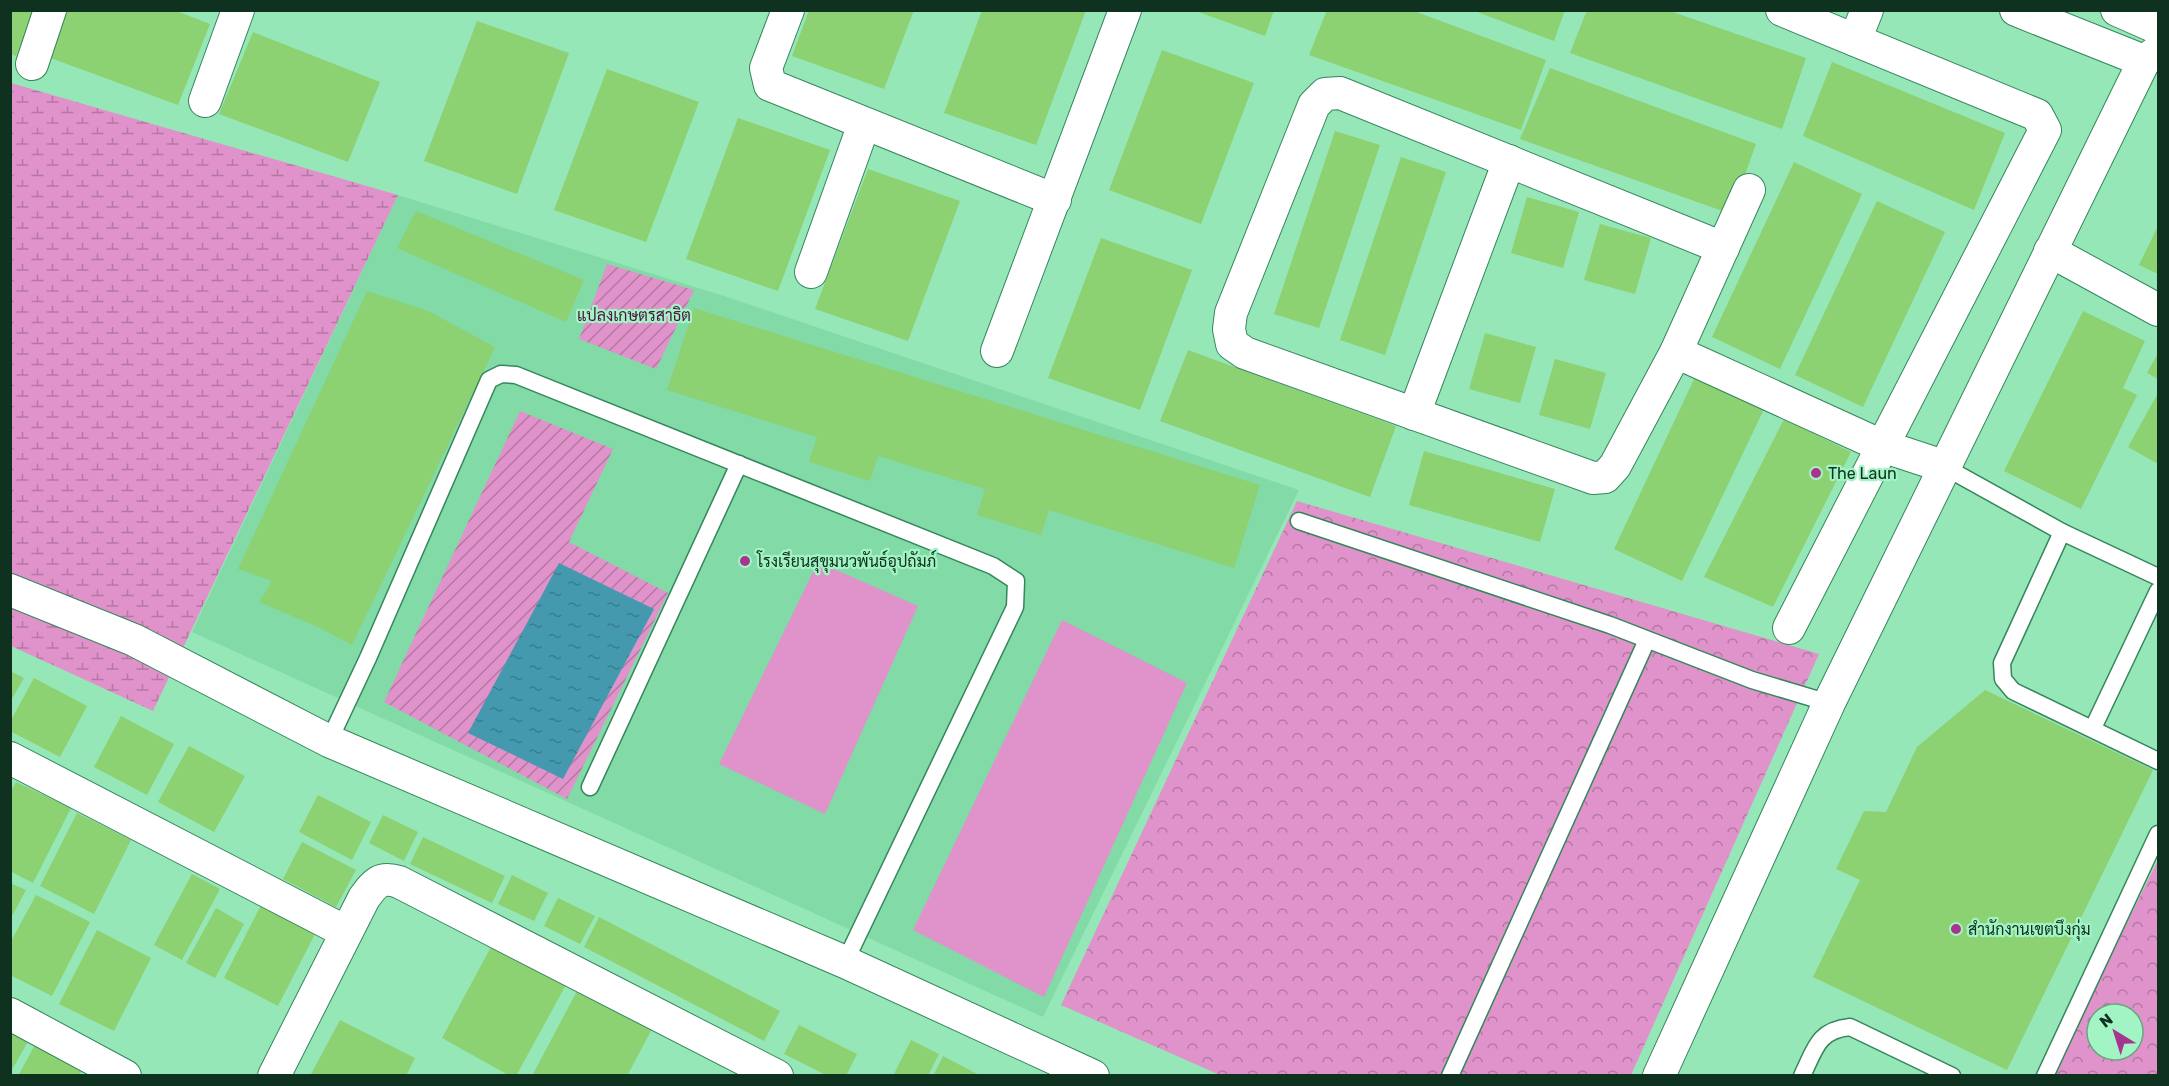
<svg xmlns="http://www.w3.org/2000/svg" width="2169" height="1086" viewBox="0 0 2169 1086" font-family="Rubik,Sarabun,sans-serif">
  <defs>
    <pattern id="forest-crowns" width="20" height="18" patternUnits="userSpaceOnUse" patternTransform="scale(1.5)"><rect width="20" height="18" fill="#e092ca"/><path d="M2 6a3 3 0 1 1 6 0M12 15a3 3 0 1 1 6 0" fill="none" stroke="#b478a3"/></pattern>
    <pattern id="wetland-marsh" width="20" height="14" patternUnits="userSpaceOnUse" patternTransform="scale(1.5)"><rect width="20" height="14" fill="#e092ca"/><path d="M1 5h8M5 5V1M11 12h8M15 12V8" fill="none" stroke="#b478a3"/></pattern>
    <pattern id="garden-furrows" width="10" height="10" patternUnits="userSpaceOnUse" patternTransform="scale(1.5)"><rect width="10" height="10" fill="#e092ca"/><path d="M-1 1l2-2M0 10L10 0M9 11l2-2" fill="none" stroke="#b478a3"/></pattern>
    <pattern id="water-ripples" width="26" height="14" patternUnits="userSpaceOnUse" patternTransform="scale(1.5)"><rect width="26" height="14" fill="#4599af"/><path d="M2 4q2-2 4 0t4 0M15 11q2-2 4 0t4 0" fill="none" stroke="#387d8e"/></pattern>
  </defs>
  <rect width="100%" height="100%" fill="#96e7b7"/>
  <!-- built -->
  <path fill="#82daa7" d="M398,195L724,296L1299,490L1043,1017L192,632Z"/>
  <!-- grass -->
  <g fill="#e092ca">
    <path d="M818,562L918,606L825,814L719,764Z"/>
    <path d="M1062,620L1187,683L1044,997L913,930Z"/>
  </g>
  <!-- forest -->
  <g fill="url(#forest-crowns)" fill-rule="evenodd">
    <path d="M1297,501L1819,654L1631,1075H1220L1061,1005Z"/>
    <path d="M2158,860V1075L2051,1076ZM2097,1014H2133V1050H2097Z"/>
  </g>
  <!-- wetland -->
  <path fill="url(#wetland-marsh)" d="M11,83L398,195L153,711L11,646Z"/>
  <!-- garden -->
  <g fill="url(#garden-furrows)">
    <path d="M607,264L694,290L656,369L579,339Z"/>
    <path d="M520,411L613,449L569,542L668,593L567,799L384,702Z"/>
  </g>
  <!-- water -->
  <path fill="url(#water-ripples)" d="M559,563L654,609L563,779L468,733Z"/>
  <!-- building -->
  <g fill="#8cd172">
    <path d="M10,10H35L16,56L10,54Z"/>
    <path d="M68,10H174L210,24L178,105L48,57Z"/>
    <path d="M809,10H914L884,89L792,56Z"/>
    <path d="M982,10H1086L1036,145L944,113Z"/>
    <path d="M1193,10H1274L1265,36Z"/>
    <path d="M1327,10H1411L1546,60L1521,130L1309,55Z"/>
    <path d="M1472,10H1565L1554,41Z"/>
    <path d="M1587,10H1667L1806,58L1782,129L1570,53Z"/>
    <path d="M477,21L569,53L517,194L424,161Z"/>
    <path d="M253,32L380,82L348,162L219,114Z"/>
    <path d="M1162,50L1254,83L1201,224L1109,190Z"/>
    <path d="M1832,62L2005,133L1974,210L1803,136Z"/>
    <path d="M1550,68L1756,144L1731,214L1520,139Z"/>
    <path d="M607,69L699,102L646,242L554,210Z"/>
    <path d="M738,118L830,150L778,291L686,259Z"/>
    <path d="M1335,131L1380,145L1319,328L1274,314Z"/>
    <path d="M1401,157L1446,172L1385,355L1340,340Z"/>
    <path d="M1794,162L1862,194L1780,369L1712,337Z"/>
    <path d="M868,169L960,201L908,341L815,309Z"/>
    <path d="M1527,197L1579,212L1563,268L1511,253Z"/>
    <path d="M1877,201L1945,232L1863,407L1795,375Z"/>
    <path d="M416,211L584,280L566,322L397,248Z"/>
    <path d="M1600,224L1651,238L1635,294L1584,280Z"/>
    <path d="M2158,226V274L2139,265Z"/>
    <path d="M1101,238L1192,270L1140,410L1048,378Z"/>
    <path d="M367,291L428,311L495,347L352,645L318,627L259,602L272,581L238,569Z"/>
    <path d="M694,308L1260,485L1234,568L1049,510L1041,535L977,515L985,489L878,456L870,481L809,462L817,437L667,390Z"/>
    <path d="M2083,311L2145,341L2123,388L2137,395L2081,509L2004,471Z"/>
    <path d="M1485,333L1536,347L1520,403L1469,389Z"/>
    <path d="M1188,350L1396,426L1370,497L1160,421Z"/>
    <path d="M2158,353V379L2147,373Z"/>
    <path d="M1555,359L1606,373L1590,429L1539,415Z"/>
    <path d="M1696,375L1765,407L1682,581L1614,549Z"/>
    <path d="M2158,393V464L2128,447Z"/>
    <path d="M1784,419L1851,452L1773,607L1704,577Z"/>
    <path d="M1424,451L1555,489L1540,542L1409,505Z"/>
    <path d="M10,671L24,678L10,702Z"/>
    <path d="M34,678L87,706L60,757L10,731V722Z"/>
    <path d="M1985,690L2153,770L2007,1070L1813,977L1860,880L1836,869L1864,811L1886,812L1917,747Z"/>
    <path d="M121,716L174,744L147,795L94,767Z"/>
    <path d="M189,746L245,776L214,832L158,802Z"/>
    <path d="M16,782L71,808L33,883L10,871V793Z"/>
    <path d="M318,795L371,822L352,860L299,832Z"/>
    <path d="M77,813L131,840L94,914L40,886Z"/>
    <path d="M383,815L418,832L404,861L369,843Z"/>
    <path d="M423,837L505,876L492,903L410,864Z"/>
    <path d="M302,842L356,870L336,907L283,879Z"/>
    <path d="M192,874L220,889L182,960L154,945Z"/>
    <path d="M512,875L548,893L534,921L498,904Z"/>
    <path d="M10,883L26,890L10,920Z"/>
    <path d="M36,895L90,922L52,996L10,975V943Z"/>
    <path d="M558,898L595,916L580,944L544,926Z"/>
    <path d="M261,905L316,932L278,1006L224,978Z"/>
    <path d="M216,908L244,924L215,978L186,963Z"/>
    <path d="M599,917L780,1011L764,1041L584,947Z"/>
    <path d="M97,930L151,958L114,1031L59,1004Z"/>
    <path d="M492,945L567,983L516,1076H510L442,1038Z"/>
    <path d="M577,991L652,1029L627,1076H532Z"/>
    <path d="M340,1020L415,1058L406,1076H310Z"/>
    <path d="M799,1025L857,1054L846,1076H828L784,1054Z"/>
    <path d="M10,1029L29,1040L10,1073Z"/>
    <path d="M911,1040L939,1054L928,1076H893Z"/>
    <path d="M36,1043L83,1068L79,1076H18Z"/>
    <path d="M943,1056L981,1076H933Z"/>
  </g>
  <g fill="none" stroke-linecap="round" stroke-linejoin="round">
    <!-- service casing -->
    <g stroke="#35865c" stroke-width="19">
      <g id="service">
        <path d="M1943,466L2062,532L2158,577"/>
        <path d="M1299,521L1610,625L1752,680L1829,703"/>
        <path d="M2062,532L2002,663L2003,679L2013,691L2158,761"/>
        <path d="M2093,728L2158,591"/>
        <path d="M329,741L368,658L489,380L501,374L516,375L993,566L1016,581L1015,607L845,962"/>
        <path d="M590,787L739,464"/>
        <path d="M1450,1076L1647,640"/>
        <path d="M1802,1076C1815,1049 1818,1030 1850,1027L1952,1076"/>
        <path d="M2045,1076L2158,834"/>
      </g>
    </g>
    <!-- minor casing -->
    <g stroke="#35865c" stroke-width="34">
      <g id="minor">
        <path d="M788,10L766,68L770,85L1055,200"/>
        <path d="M1782,10L2037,115L2045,130L1789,628"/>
        <path d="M2016,10L2144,61"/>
        <path d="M2117,10L2158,28"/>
        <path d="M1855,40L1867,10"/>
        <path d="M32,64L50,10"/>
        <path d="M205,101L238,10"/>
        <path d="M1723,248L1340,93L1325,94L1314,105L1231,313L1229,329L1232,344L1245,353L1593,478L1605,477L1615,466L1676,352L1882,446L1943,466"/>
        <path d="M2050,251L2158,310"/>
        <path d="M811,272L864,124"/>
        <path d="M997,351L1125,10"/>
        <path d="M1676,352L1749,190"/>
        <path d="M1414,414L1509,161"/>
        <path d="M10,590L134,640L329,741L845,962L1093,1076"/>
        <path d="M10,758L346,932"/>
        <path d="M10,1014L125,1076"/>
        <path d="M274,1076L364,898C375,883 380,876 399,882L777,1076"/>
        <path d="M1659,1076L1829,703L2144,61L2158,51"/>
      </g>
    </g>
    <!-- service -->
    <use href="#service" stroke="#fff" stroke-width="16"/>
    <!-- minor -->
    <use href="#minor" stroke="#fff" stroke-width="32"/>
  </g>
  <!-- markers -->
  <g fill="#a7348e" stroke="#a3f4c4" stroke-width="2">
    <circle cx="1816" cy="473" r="6"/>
    <circle cx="745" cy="561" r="6"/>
    <circle cx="1956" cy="929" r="6"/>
  </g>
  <g text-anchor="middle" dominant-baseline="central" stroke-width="4.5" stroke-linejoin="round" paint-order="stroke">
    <!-- park labels -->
    <g font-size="16" fill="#4e1442" stroke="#a3f4c4">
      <text x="634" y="315">แปลงเกษตรสาธิต</text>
    </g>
    <!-- poi labels -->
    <g font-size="16" fill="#0f311f" stroke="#a3f4c4" text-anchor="start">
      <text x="1828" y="473">The Laun</text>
      <text x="757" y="561">โรงเรียนสุขุมนวพันธ์อุปถัมภ์</text>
      <text x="1968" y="929">สำนักงานเขตบึงกุ่ม</text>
    </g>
  </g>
  <!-- border -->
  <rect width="2169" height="1086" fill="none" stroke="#0f311f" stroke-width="24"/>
  <!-- north arrow -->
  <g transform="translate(2115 1032) rotate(322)"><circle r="28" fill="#a3f4c4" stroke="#68a682" stroke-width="1.5"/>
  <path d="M0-4.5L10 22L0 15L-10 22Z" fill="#a7348e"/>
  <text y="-9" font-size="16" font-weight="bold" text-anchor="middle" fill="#0f311f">N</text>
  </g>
</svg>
